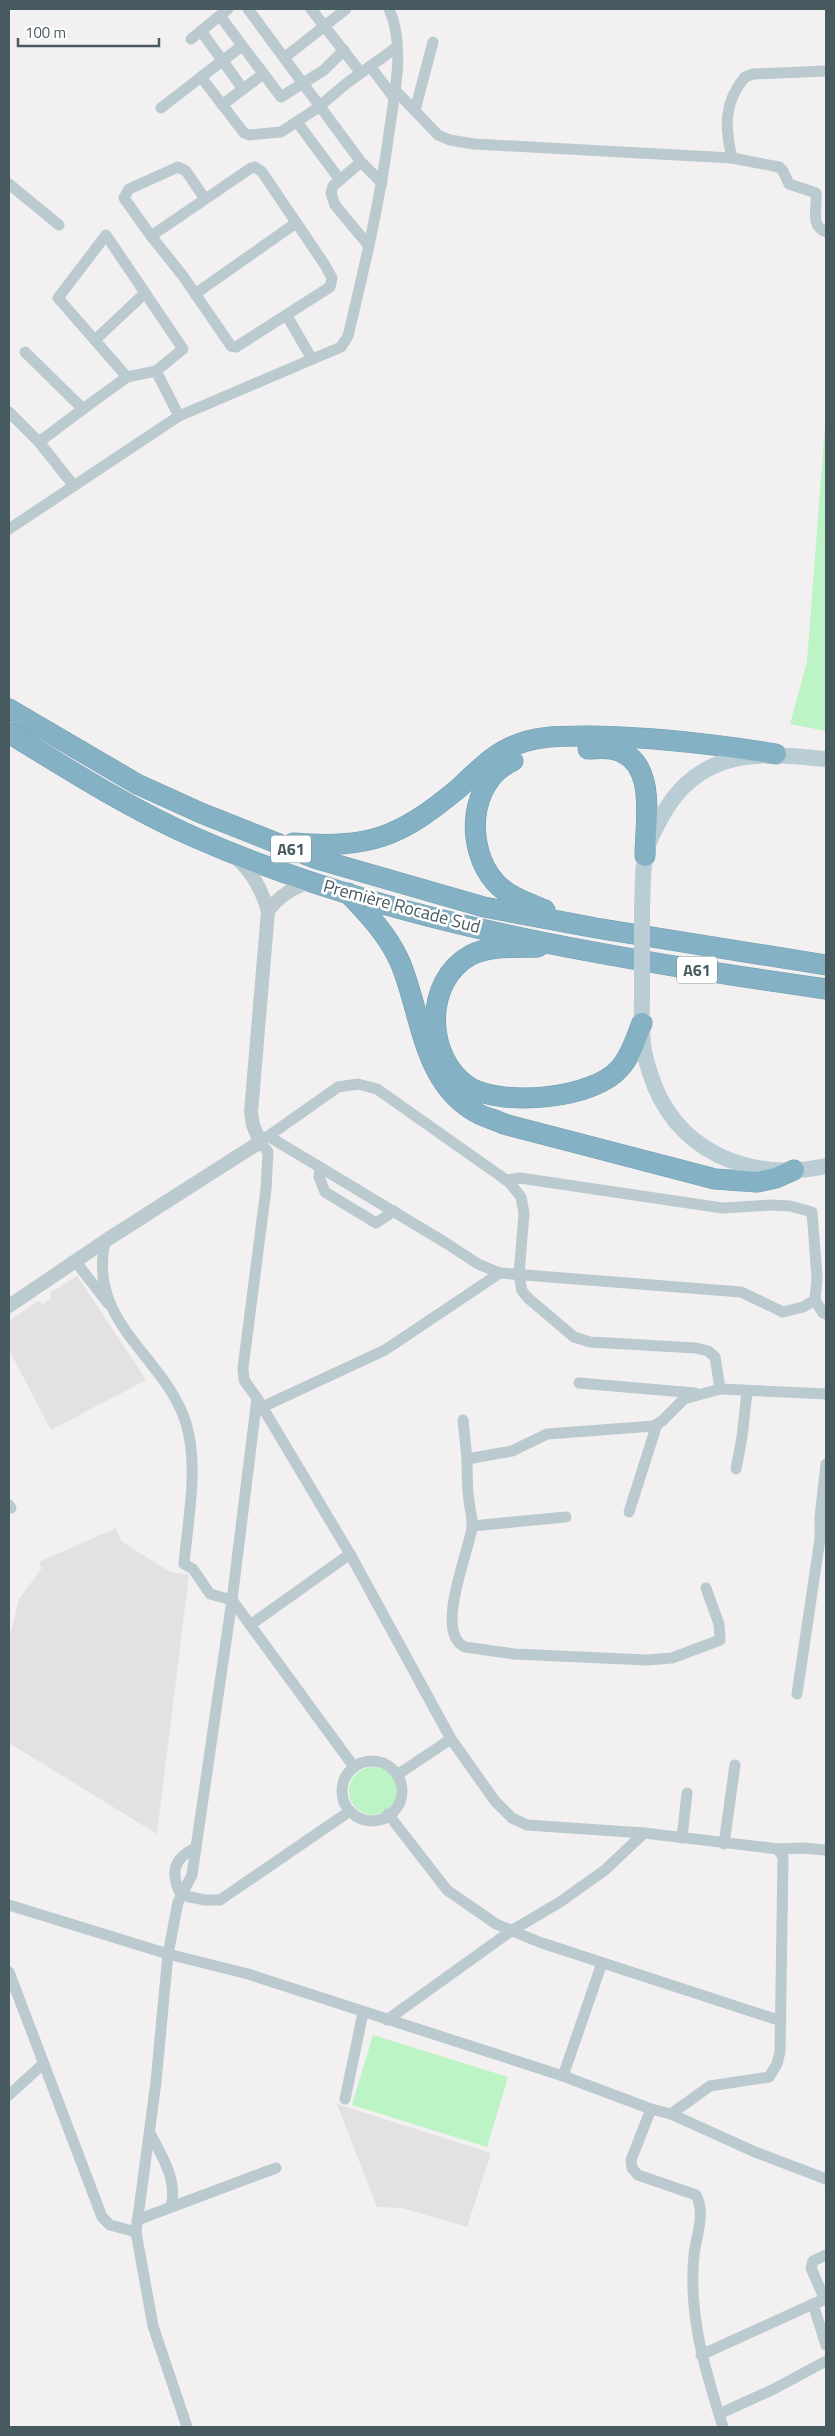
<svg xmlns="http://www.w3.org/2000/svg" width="835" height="2436" viewBox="0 0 835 2436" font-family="'Titillium Web',sans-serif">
  <rect width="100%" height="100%" fill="#f3f0f1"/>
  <!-- education -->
  <g fill="#e4e1e3">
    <path d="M77,1276L146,1380L51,1430L9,1350V1321L38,1301L43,1304L51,1298L50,1293Z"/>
    <path d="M116,1528L121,1541L170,1572L189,1575L157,1834L9,1743V1639L19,1599L42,1568L39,1562Z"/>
    <path d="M337,2104L491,2153L467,2227L402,2208L377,2207Z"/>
  </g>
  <!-- green -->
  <g fill="#bcf4c5">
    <path d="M826,412V731L790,724L807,662Z"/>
    <circle cx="373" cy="1791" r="24"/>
    <path d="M373,2035L508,2077L487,2147L352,2105Z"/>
  </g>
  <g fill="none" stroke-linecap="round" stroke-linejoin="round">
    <!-- motorway casing -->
    <g stroke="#6f9db0" stroke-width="21">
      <g id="motorway">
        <path d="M9,709L137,784L201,813L317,859L484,907L596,928L826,965"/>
        <path d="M9,733C69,770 129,808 194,837C393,925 613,958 826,989"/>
        <path d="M588,749C595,749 604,748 611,749C659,757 645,822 645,856"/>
        <path d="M513,761C468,781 465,848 495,882C507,896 528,903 545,910"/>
        <path d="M293,843C370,849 400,837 459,788C474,774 490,757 509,748C534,735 564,736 591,736C653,737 714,744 776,754"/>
        <path d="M348,893C368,914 388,935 400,962C422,1014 422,1085 479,1114C487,1118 496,1120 504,1124L715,1179L757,1182L776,1178L794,1170"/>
        <path d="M538,947C516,948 491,945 471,955C423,981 425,1058 469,1087C503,1107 594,1099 620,1068C631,1056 636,1038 642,1023"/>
      </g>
    </g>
    <!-- minor -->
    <g stroke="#bacacf" stroke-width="11">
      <path d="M248,9L361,162L333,186L331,193L335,205L369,246"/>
      <path d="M311,9L361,73"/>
      <path d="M220,16L281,97L324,70L344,50"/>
      <path d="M201,31L243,89"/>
      <path d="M191,39L228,9"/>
      <path d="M284,58L346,9"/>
      <path d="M370,66L394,98"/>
      <path d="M201,77L242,46"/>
      <path d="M395,90L438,135L450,140L474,144L732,158L779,167L783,171L789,184L816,193C818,208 809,225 826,232"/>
      <path d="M222,105L263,74"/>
      <path d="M161,108L201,77L244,133L249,135L281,132L316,109L347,83L397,47"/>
      <path d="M415,110L433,42"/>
      <path d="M297,122L340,180"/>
      <path d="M732,158C725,128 723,103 745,77L753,74L826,71"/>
      <path d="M361,162L382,183"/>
      <path d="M9,184L59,225"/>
      <path d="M151,236L251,168L255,167L262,172L325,265L332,278L330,287L236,347L231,346L183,276L151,236L124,198L129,189L178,167L186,171L205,199"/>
      <path d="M195,294L296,223"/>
      <path d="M287,316L312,359"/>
      <path d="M95,340L145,293"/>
      <path d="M25,352L83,409L39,442L74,486"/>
      <path d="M127,377L156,371"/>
      <path d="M83,409L127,377L58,298L106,235L183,349L156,371L179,416"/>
      <path d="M9,412L39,442"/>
      <path d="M9,529L179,416L341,347L348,336C364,269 380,202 389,133C394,95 406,46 389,9"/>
      <path d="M268,1136L446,1243L478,1264L500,1273L741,1292L783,1312L803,1307L815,1300L817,1277L812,1212L790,1206L771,1205L722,1208L520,1178L506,1180"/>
      <path d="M320,1167L319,1177L325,1192L376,1223L394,1211"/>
      <path d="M105,1241C87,1324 165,1356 186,1423C199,1467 188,1519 184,1564L193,1569L210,1594L232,1600L354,1767"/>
      <path d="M75,1261L108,1303"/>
      <path d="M815,1300L823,1313L826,1314"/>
      <path d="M579,1383L695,1393"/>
      <path d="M256,1410L385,1350L500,1273"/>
      <path d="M463,1420L467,1459"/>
      <path d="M736,1469L742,1437L747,1392"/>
      <path d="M9,1505L11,1508"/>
      <path d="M629,1512L657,1424"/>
      <path d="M472,1526L566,1517"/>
      <path d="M706,1588L719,1624L720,1640L672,1658L647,1660L514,1654L465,1647C434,1633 468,1554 472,1528C473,1519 470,1510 469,1501C467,1487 467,1473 467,1459L512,1451L547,1434L654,1426L662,1421L684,1399L720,1389"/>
      <path d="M250,1625L350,1554"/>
      <path d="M797,1694L820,1539V1517L826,1464"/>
      <circle cx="372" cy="1791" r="30"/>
      <path d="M397,1775L451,1739"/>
      <path d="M388,1814L447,1890L496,1924L539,1942L781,2021"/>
      <path d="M682,1838L687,1793"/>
      <path d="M724,1844L735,1765"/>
      <path d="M196,1848C173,1858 170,1873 181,1895L205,1900H220L350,1811"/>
      <path d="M778,1849L803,1848L826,1850"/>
      <path d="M9,1905L168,1954L248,1974L563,2076L651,2109L671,2114L755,2152L826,2179"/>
      <path d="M9,1972L102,2217L110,2225L136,2232"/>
      <path d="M387,2020L511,1931L560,1902L605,1870L644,1833"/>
      <path d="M563,2076L602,1963"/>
      <path d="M9,2095L43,2064"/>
      <path d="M345,2099L363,2013"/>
      <path d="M651,2109L631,2160L632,2168L638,2175L696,2195C706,2214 696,2236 694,2255C688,2315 705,2370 723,2427"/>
      <path d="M671,2114L710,2086L769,2077L777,2064L780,2052L783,1857L778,1849L644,1833L527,1825L512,1818L495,1801L451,1739L350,1554L257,1398L244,1380L243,1368L266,1189L268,1152L260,1142L338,1087L358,1084L377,1089L509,1182L521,1197L524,1213L519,1275L522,1291L528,1298L574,1337L590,1342L696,1348L708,1351L715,1357L720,1389L826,1394"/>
      <path d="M150,2133C162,2157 178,2179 171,2207"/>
      <path d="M137,2220L276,2168"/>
      <path d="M826,2299L813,2304L826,2345"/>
      <path d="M825,2300L811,2268L813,2261L826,2255"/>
      <path d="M701,2355L813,2304"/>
      <path d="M719,2414L774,2389L826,2361"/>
      <path d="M187,2427L153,2326L136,2232L156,2082L168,1954L178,1902L192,1875L232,1600L257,1398"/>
    </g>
    <!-- tertiary -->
    <g stroke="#bacacf" stroke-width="14">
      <path d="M268,911C280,895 294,886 313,882"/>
      <path d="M9,1306L105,1241L260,1142L253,1125L251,1112L268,911C262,890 252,871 235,857"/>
    </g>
    <!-- secondary -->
    <g stroke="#bbcdd4" stroke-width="16">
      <path d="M642,908C643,891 642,874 645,858C647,843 655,829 662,816C699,748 759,752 826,759"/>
      <path d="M642,994C642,1010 641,1027 643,1044C644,1053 647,1064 650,1073C674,1151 749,1183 826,1166"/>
    </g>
    <!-- motorway -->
    <use href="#motorway" stroke="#84b2c4" stroke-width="20"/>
    <!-- secondary-bridge -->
    <path stroke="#bbcdd4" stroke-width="16" d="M642,908V994"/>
  </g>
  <g text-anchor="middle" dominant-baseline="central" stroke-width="5" stroke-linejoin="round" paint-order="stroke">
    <!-- shield labels -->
    <g fill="#fff" stroke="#7e8c90" stroke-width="1">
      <rect x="271" y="835.5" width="40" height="27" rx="4"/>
      <rect x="677" y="956.5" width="40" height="27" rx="4"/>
    </g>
    <g font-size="16" font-weight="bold" fill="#465a60">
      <text x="291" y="849">A61</text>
      <text x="697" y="970">A61</text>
    </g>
    <!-- street labels -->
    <g font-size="18" fill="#465a60" stroke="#fff">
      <text transform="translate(402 906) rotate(15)">Première Rocade Sud</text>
    </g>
  </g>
  <!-- border -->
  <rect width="835" height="2436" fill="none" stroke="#465a60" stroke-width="20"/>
  <!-- scale -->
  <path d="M18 38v8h141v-8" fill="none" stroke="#465a60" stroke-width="2.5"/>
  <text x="25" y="38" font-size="15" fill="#465a60" stroke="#ffffff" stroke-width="4" paint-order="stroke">100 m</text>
</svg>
